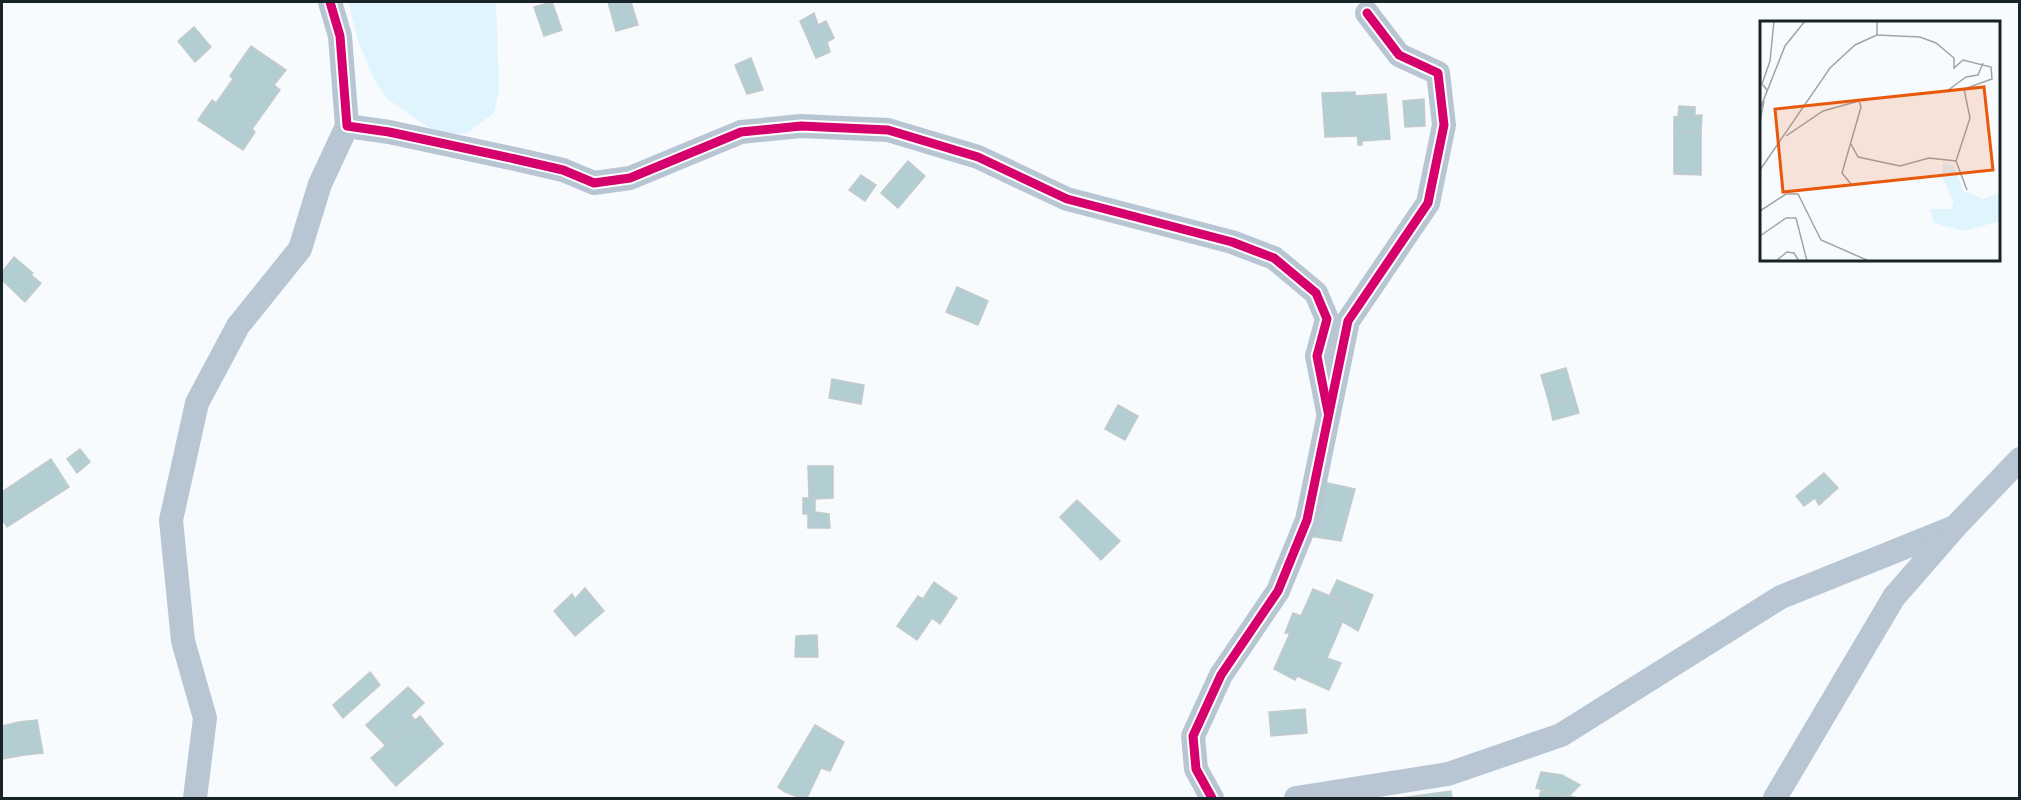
<svg xmlns="http://www.w3.org/2000/svg" width="2021" height="800" viewBox="0 0 2021 800" font-family="Mulish,sans-serif">
  <rect width="100%" height="100%" fill="#f8fbfd"/>
  <!-- green -->
  <path fill="#e0f4fd" d="M348,2H496L499,89L494,113L467,133L447,134L428,127L386,98L373,77L358,40Z"/>
  <!-- building -->
  <g fill="#b2ced2" stroke="#c2cacb" stroke-width="1.5">
    <path d="M552,2L562,30L544,36L534,7Z"/>
    <path d="M608,2H631L638,25L616,31Z"/>
    <path d="M814,13L818,25L826,21L834,38L827,42L830,52L816,58L800,21Z"/>
    <path d="M194,27L211,47L195,62L178,41Z"/>
    <path d="M251,46L286,70L274,85L280,90L252,129L255,132L243,150L198,120L212,100L216,103L233,79L230,76Z"/>
    <path d="M751,58L763,90L747,94L735,65Z"/>
    <path d="M1355,92L1358,136L1325,137L1322,93Z"/>
    <path d="M1386,94L1390,139L1362,141V145H1358L1355,96Z"/>
    <path d="M1424,99L1425,126L1405,127L1403,101Z"/>
    <path d="M1679,106L1695,107V117H1678Z"/>
    <path d="M1702,115L1701,133H1674V117Z"/>
    <path d="M1674,133H1701V175L1674,174Z"/>
    <path d="M908,161L925,176L898,208L881,193Z"/>
    <path d="M861,175L876,185L865,201L849,190Z"/>
    <path d="M14,257L33,273L31,275L41,283L25,302L2,280V272Z"/>
    <path d="M957,287L988,301L978,325L946,312Z"/>
    <path d="M1566,368L1574,396L1549,403L1541,375Z"/>
    <path d="M832,379L864,385L861,404L829,398Z"/>
    <path d="M1574,396L1579,413L1553,420L1549,403Z"/>
    <path d="M1118,405L1138,416L1125,440L1105,429Z"/>
    <path d="M80,449L90,462L77,473L67,459Z"/>
    <path d="M51,459L69,487L7,527L2,519V492Z"/>
    <path d="M808,466H833V498L815,499V512L829,514L830,528H808V514H803V498H809Z"/>
    <path d="M1824,473L1838,488L1819,505L1815,498L1804,506L1796,496Z"/>
    <path d="M1323,482L1355,489L1341,541L1308,536Z"/>
    <path d="M1077,500L1120,541L1101,560L1060,517Z"/>
    <path d="M1337,580L1373,595L1358,631L1343,622L1350,604L1330,595Z"/>
    <path d="M934,582L957,598L940,624L932,618L917,640L897,626L918,596L923,599Z"/>
    <path d="M585,588L604,611L575,636L554,611L572,594L575,599Z"/>
    <path d="M1313,589L1350,604L1327,658L1341,663L1329,690L1297,676L1295,680L1274,669L1290,633H1285L1293,613L1301,616Z"/>
    <path d="M817,635L818,657H795L796,636Z"/>
    <path d="M370,672L380,685L343,718L333,705Z"/>
    <path d="M408,687L424,703L411,715L415,720L385,745L366,725Z"/>
    <path d="M1305,709L1307,733L1271,736L1269,712Z"/>
    <path d="M420,716L443,744L396,786L371,758Z"/>
    <path d="M37,720L43,753L25,755L19,722Z"/>
    <path d="M19,722L25,755L2,759V726Z"/>
    <path d="M815,725L844,742L830,771L821,768L807,798H801L785,792L778,787Z"/>
    <path d="M1541,772L1562,775L1580,785L1569,796L1579,798H1565V796L1536,788Z"/>
    <path d="M1451,791L1452,798H1400Z"/>
    <path d="M1541,791L1565,796V798H1539Z"/>
  </g>
  <g fill="none" stroke-linecap="round" stroke-linejoin="round">
    <!-- street -->
    <g stroke="#b8c6d4" stroke-width="24">
      <path d="M330,2L340,36L347,126L389,132L515,159L563,170L594,183L630,178L741,132L801,126L888,130L978,157L1067,199L1232,242L1274,258L1316,293L1327,319L1317,356L1328,412"/>
      <path d="M195,798L205,718L183,641L171,520L197,403L238,326L300,249L320,184L347,126"/>
      <path d="M1212,798L1196,769L1193,736L1221,675L1278,591L1307,520L1348,321L1428,203L1444,125L1438,73L1399,55L1367,13"/>
      <path d="M1296,798L1448,774L1561,735L1781,597L1955,527"/>
      <path d="M1775,798L1894,597L1955,527L2020,459"/>
    </g>
    <!-- cycleway casing -->
    <g stroke="#fff" stroke-width="13">
      <g id="cycleway">
        <path d="M330,2L340,36L347,126L389,132L515,159L563,170L594,183L630,178L741,132L801,126L888,130L978,157L1067,199L1232,242L1274,258L1316,293L1327,319L1317,356L1328,412"/>
        <path d="M1212,798L1196,769L1193,736L1221,675L1278,591L1307,520L1348,321L1428,203L1444,125L1438,73L1399,55L1367,13"/>
      </g>
    </g>
    <!-- cycleway -->
    <use href="#cycleway" stroke="#d6006c" stroke-width="9"/>
  </g>
  <!-- overview -->
  <g transform="translate(1760 21)">
    <rect width="240" height="240" fill="#f8fbfd"/>
    <path d="M183,141L194,145L204,172L209,171L222,178L240,172V200L204,210L174,202L170,188H191L194,182L182,156Z" fill="#e0f4fd"/>
    <path fill="none" stroke="#9ea5a8" stroke-width="1.5" d="M117,14L160,16L176,22L194,37V47L203,39L231,46L232,58L204,68L210,97L196,140M7,69L2,63L10,40L14,0M187,70L206,56L218,54L223,42M0,88L25,25L45,0M0,100L4,80M26,115L63,90L99,80L101,86L82,152L91,163M91,123L98,136L140,145L169,137L196,140L207,169M0,149L70,47L95,24L117,14V0M0,190L26,173H38L61,219L109,240M0,215L26,197H36L47,240M16,240L27,231L34,232L39,240"/>
    <path fill="#e8590c" fill-opacity="0.15" stroke="#e8590c" stroke-width="3" d="M224,66L233,149L23,171L15,88Z"/>
    <rect width="240" height="240" fill="none" stroke="#182328" stroke-width="3"/>
  </g>
  <!-- border -->
  <rect width="2021" height="800" fill="none" stroke="#182328" stroke-width="6"/>
</svg>
